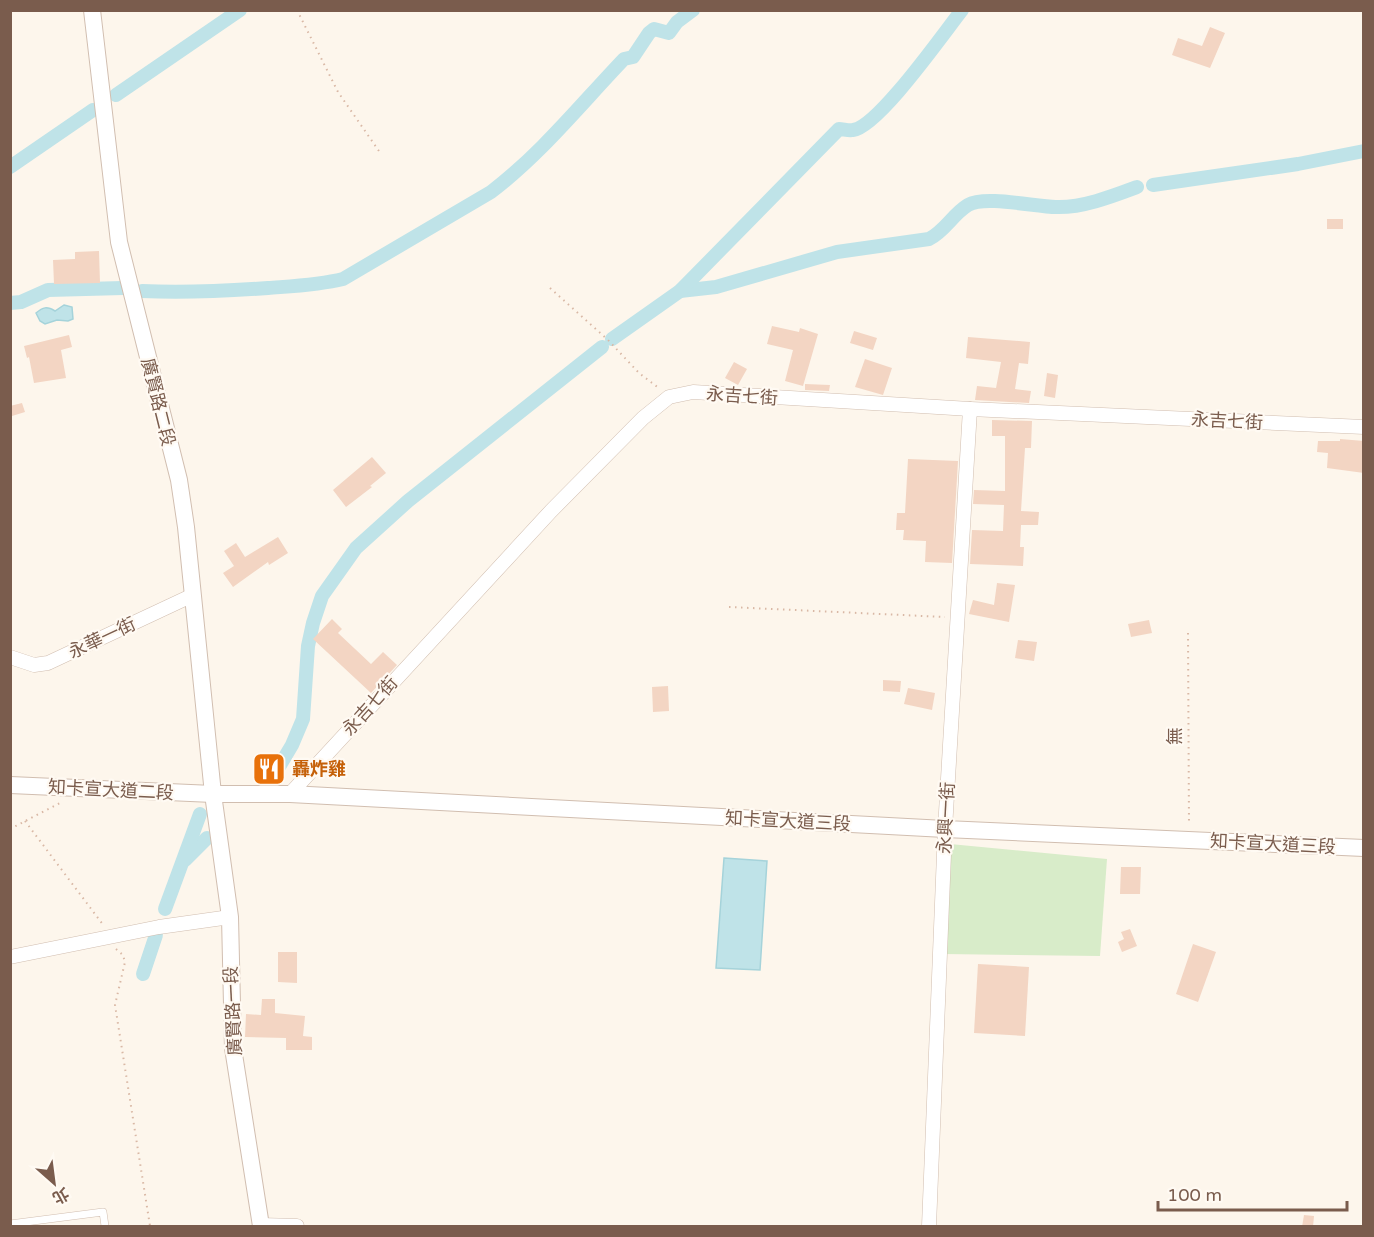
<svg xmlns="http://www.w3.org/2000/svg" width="1374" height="1237" viewBox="0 0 1374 1237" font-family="'Varela Round','Noto Sans TC',sans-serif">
  <rect width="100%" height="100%" fill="#fdf6ec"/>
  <!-- green -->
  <path fill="#d8ecc9" d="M950,844L1107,859L1100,956L943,954Z"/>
  <!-- water -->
  <g fill="#bfe3e8" stroke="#a5d3da" stroke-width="1.5">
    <path d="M64,305L72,307L73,319L68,321L57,320L45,324L40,321L36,313C43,307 47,306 55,311Z"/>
    <path d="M724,858L767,861L760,970L716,968Z"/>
  </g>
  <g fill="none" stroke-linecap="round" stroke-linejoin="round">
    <!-- canal -->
    <g stroke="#bfe3e8" stroke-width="14">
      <path d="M116,95L240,10"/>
      <path d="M10,167L93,110"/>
      <path d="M1153,185L1298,164L1364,151"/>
      <path d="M142,291C184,293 226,291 268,288C294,286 319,285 343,279L491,192C541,154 581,104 624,59L633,57L649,33L654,29L669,33L677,22L693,10"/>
      <path d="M680,291L716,287L837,252L929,239C945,231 953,214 968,205C985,195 1036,207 1056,207C1082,208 1113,196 1137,187"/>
      <path d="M10,303L21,302L48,290L123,288"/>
      <path d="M612,339L680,291L839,129C843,129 849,131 853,130C878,127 943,34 962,10"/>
      <path d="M273,777L292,745L303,719L308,646L313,623L322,596L356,548L408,501L602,347"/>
      <path d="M185,860L207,838"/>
      <path d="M165,909L200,814"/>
      <path d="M143,974L156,935"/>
    </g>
  </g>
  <!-- building -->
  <g fill="#f3d5c3">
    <path d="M1210,27L1225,33L1210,68L1172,55L1178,38L1202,46Z"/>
    <rect x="1327" y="219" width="16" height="10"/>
    <path d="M99,251L100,283L54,284L53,260L75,259V252Z"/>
    <path d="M772,326L799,332L800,328L818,334L803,386L785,381L793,350L767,344Z"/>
    <path d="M854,331L877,338L873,350L850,343Z"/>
    <path d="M69,335L72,347L61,350L66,378L34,383L29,357L27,358L24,346Z"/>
    <path d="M968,337L1030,342L1028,364L1019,363L1015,389L1031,391L1029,403L975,400L977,386L996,388L1001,362L966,358Z"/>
    <path d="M865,359L892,368L883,395L855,387Z"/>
    <path d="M734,362L747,369L738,385L725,378Z"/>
    <path d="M1047,373L1058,375L1055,398L1044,396Z"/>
    <path d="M805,384L830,385L829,391L805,390Z"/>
    <path d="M22,403L25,412L12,416L10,406Z"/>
    <path d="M992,420L1032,421L1031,448H1025L1021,511L1039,512L1038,525H1021L1020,547H1024L1023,566L970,564L972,530L1003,531L1004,505L973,504L974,490L1005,491V436H992Z"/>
    <path d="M1340,439L1364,441V473L1327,468L1328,453L1317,452L1318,441H1340Z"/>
    <path d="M372,457L386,473L370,486L372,487L346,507L333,490Z"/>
    <path d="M908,459L958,461L952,563L925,562L926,541L903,540L904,530H896L897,513H905Z"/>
    <path d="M278,537L288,553L269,565L268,562L233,587L223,573L234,566L224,551L236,543L245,557Z"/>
    <path d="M997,583L1015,585L1009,622L969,614L973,600L994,605Z"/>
    <path d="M332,619L342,629L338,633L371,664L383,652L397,665L371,693L313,639Z"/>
    <path d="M1149,620L1152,633L1131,637L1128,624Z"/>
    <path d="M1018,640L1037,642L1034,661L1015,658Z"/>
    <path d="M883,680L901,681L900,692L883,691Z"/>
    <path d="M668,686L669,711L653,712L652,687Z"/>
    <path d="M908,688L935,693L932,710L904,704Z"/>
    <path d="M1121,867H1141L1140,894H1120Z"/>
    <path d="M1130,929L1137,946L1122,952L1118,942L1124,939L1121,932Z"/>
    <path d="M1193,944L1216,952L1198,1002L1176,994Z"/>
    <path d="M278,952H297V983L278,982Z"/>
    <path d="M978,964L1029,967L1025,1036L974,1033Z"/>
    <path d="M262,999H275V1013L305,1016L303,1036L312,1037V1050H286V1038L245,1037L246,1014L261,1015Z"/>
    <path d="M1304,1215L1314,1216L1313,1227H1302Z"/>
  </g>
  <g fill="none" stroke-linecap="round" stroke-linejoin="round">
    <!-- service casing -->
    <g stroke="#d1beb0" stroke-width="8">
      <path id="service" d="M10,1224L103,1212L105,1226"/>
    </g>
    <!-- minor casing -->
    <g stroke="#d1beb0" stroke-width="15">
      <g id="minor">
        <path d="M10,657L34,665L48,663L191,596"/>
        <path d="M290,794L551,511L643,418L669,397L693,392L970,409L1364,427"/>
        <path d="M10,957L159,927L230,917"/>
        <path d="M260,1225L297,1226"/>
        <path d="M929,1226L945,829L970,409"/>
      </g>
    </g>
    <!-- tertiary casing -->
    <g stroke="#d1beb0" stroke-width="18">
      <g id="tertiary">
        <path d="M92,10L119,242L179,480L186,527L213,794L230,917L233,1048L261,1226"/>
        <path d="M10,785L213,794H290L945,829L1364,848"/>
      </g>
    </g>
    <!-- path -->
    <g stroke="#d9b8a5" stroke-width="2" stroke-dasharray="1.5 4.5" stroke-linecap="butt">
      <path d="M297,10L338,92L381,154"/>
      <path d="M550,288L608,340L639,373L660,389"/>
      <path d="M729,607L945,617"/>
      <path d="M1188,633L1189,825"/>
      <path d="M25,821L104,926"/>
      <path d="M10,829L60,803"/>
      <path d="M116,949L123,955L125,962L115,1005L150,1226"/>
    </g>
    <!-- service -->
    <use href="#service" stroke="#fff" stroke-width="7"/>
    <!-- minor -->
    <use href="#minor" stroke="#fff" stroke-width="14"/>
    <!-- tertiary -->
    <use href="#tertiary" stroke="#fff" stroke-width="16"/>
  </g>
  <!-- icons -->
  <defs>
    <g id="restaurant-square" transform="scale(1.725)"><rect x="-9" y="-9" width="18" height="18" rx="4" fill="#e8710a" stroke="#fffaf3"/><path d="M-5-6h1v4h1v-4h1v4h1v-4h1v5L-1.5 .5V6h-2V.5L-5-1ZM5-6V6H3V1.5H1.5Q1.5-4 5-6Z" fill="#fff"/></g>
  </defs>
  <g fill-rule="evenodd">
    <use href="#restaurant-square" x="269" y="769"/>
  </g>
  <g text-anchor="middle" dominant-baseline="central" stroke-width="4.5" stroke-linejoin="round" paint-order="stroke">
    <!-- street labels -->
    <g font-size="18" fill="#7a5c4d" stroke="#fffaf3">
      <text transform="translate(742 396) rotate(4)">永吉七街</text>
      <text transform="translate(158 402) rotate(76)">廣賢路二段</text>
      <text transform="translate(1227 421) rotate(3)">永吉七街</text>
      <text transform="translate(102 638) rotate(-25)">永華一街</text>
      <text transform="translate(370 706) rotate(-48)">永吉七街</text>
      <text transform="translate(1175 736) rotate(-90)">無</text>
      <text transform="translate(111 790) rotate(3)">知卡宣大道二段</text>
      <text transform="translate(946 818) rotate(-87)">永興一街</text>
      <text transform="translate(788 821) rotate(3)">知卡宣大道三段</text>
      <text transform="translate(1273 844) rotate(3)">知卡宣大道三段</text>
      <text transform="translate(233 1011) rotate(-93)">廣賢路一段</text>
    </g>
    <!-- food labels -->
    <g font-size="18" font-weight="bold" fill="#c56008" stroke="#fffaf3" text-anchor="start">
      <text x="292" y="769">轟炸雞</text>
    </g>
  </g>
  <!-- border -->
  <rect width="1374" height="1237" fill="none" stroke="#7a5c4d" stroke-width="24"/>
  <!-- north arrow -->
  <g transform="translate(54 1183) rotate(152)" stroke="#fffaf3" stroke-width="4.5" paint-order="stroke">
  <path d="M0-4.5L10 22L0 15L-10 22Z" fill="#7a5c4d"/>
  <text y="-9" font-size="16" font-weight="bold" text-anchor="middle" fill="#7a5c4d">北</text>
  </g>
  <!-- scale -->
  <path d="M1158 1201v9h189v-9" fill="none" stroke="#7a5c4d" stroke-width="3"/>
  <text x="1167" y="1201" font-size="18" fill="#7a5c4d" stroke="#fffaf3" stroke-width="4.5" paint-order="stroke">100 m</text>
</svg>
